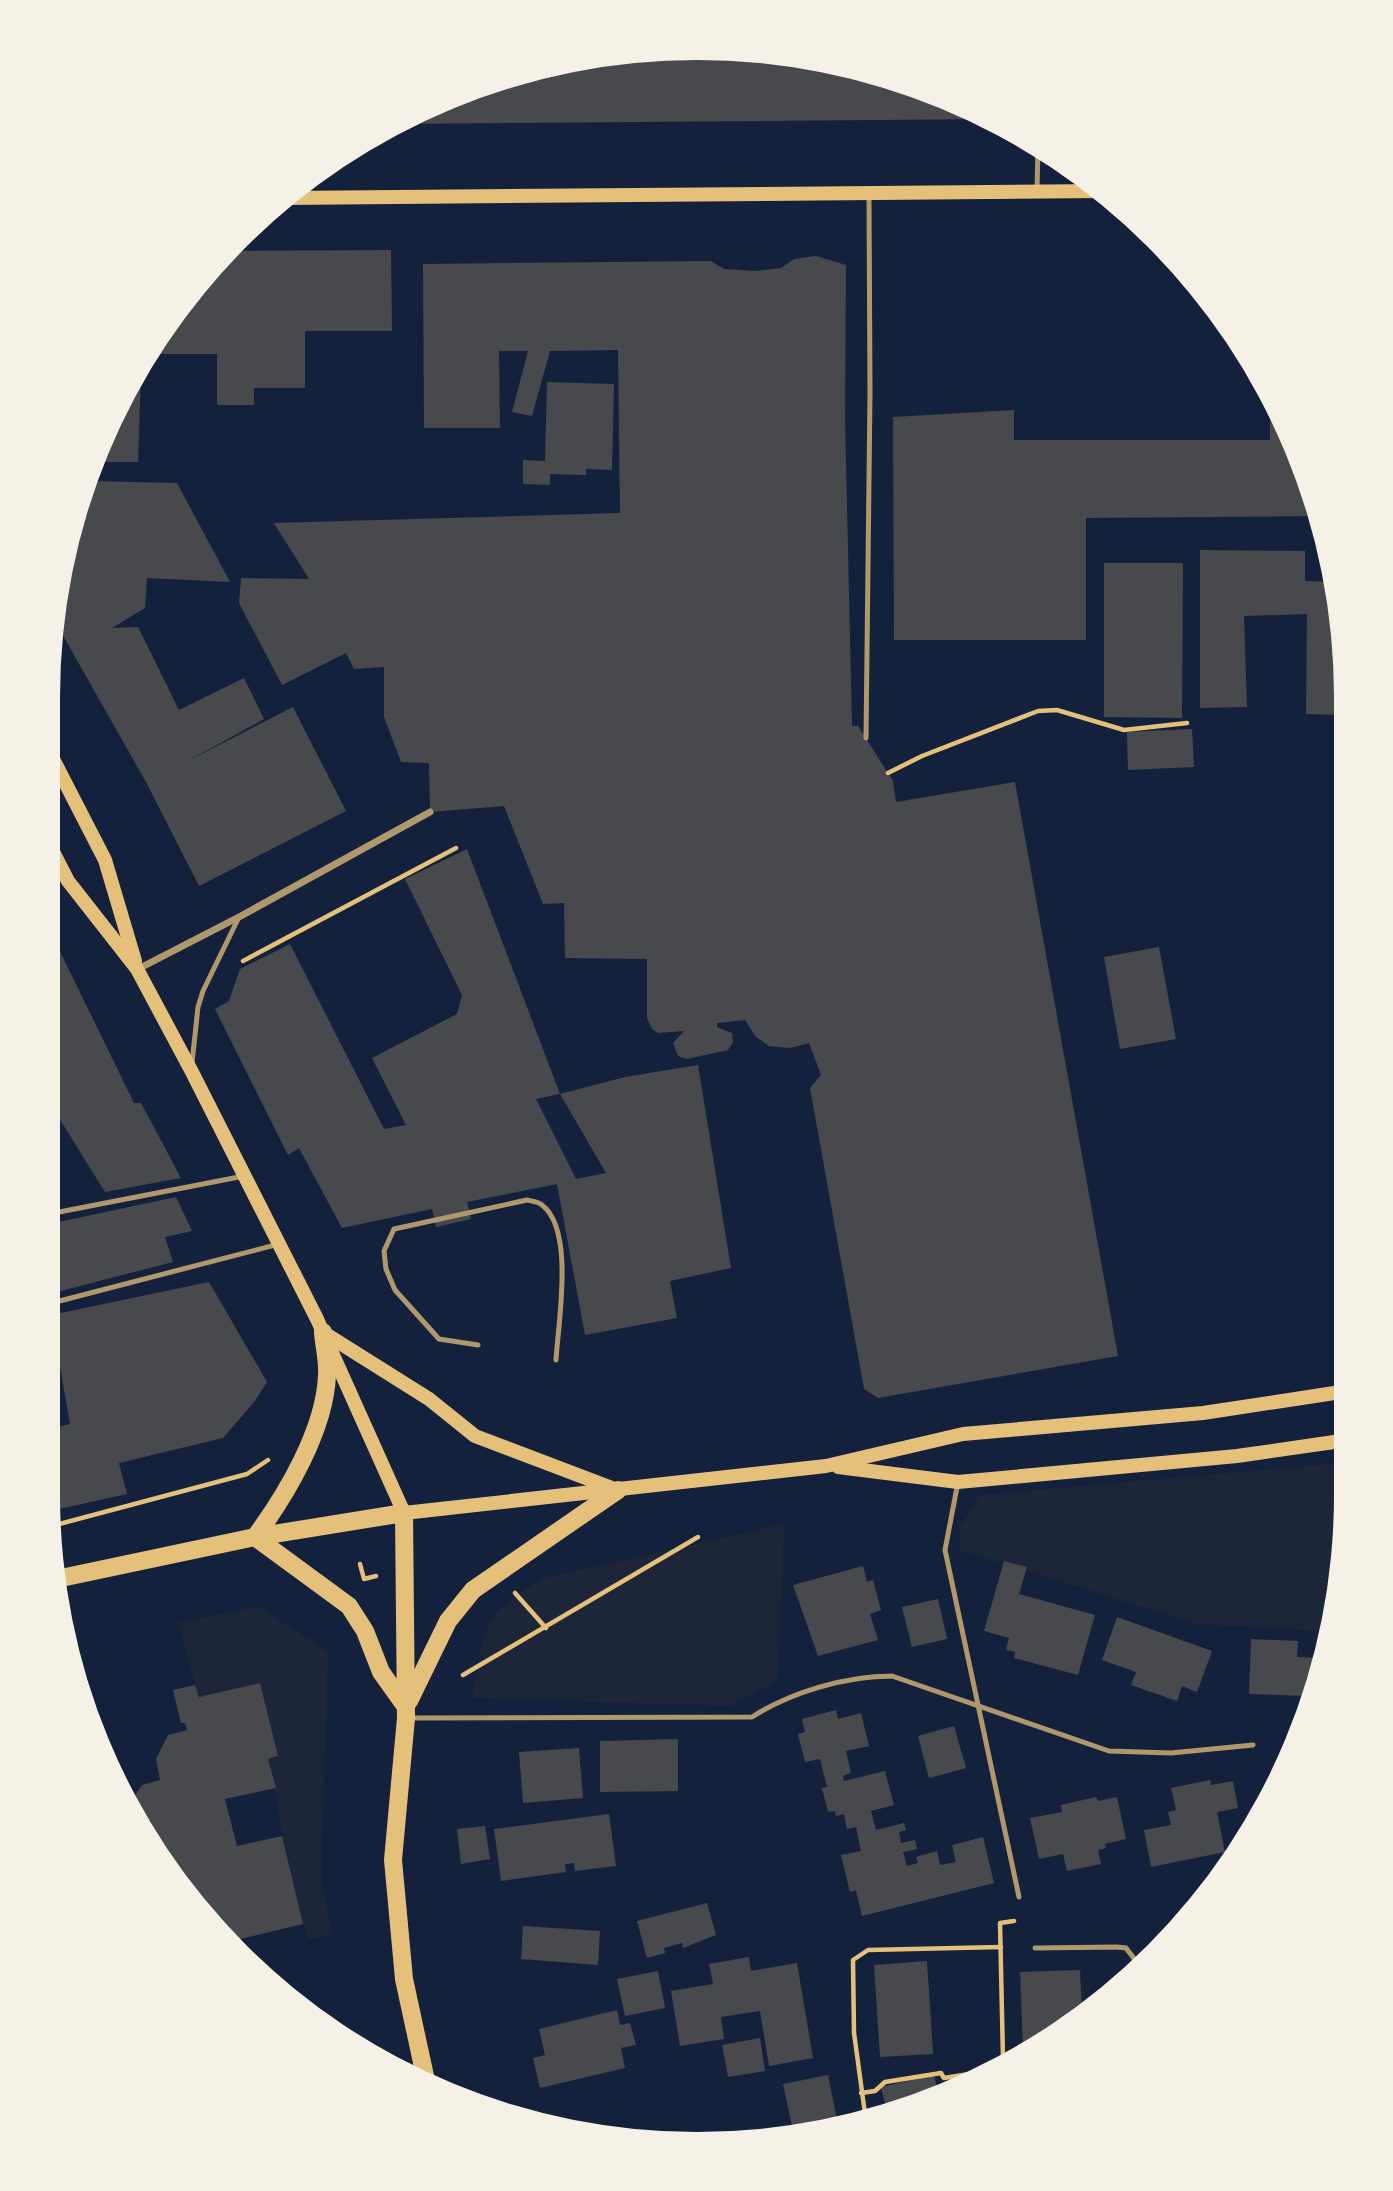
<svg xmlns="http://www.w3.org/2000/svg" width="1393" height="2191" viewBox="0 0 1393 2191" font-family="'DejaVu Sans',sans-serif">
  <rect width="100%" height="100%" fill="#14213d"/>
  <!-- green -->
  <g fill="#1d2539">
    <path d="M1341,1463L1340,1579L1326,1631L1197,1624L960,1550L959,1528L980,1495Z"/>
    <path d="M784,1524L778,1681L731,1706L472,1698C485,1629 479,1615 544,1578Z"/>
    <path d="M258,1606L328,1652L321,1881L333,1935L309,1939C285,1883 283,1818 268,1759L278,1756L260,1683L199,1697L178,1623Z"/>
  </g>
  <!-- building -->
  <g fill="#48494c">
    <path d="M739,49L865,69L992,119L395,124L488,82L612,53Z"/>
    <path d="M391,250L392,331H305V388H254V405H217V354H151L182,301L228,251Z"/>
    <path d="M816,256L846,265L845,418L852,726H858L893,781L896,802L1015,782L1118,1356L878,1398L864,1389L810,1088L821,1075L809,1043L790,1048L769,1046L755,1036L745,1020L717,1023V1027L732,1033L733,1042L728,1050L687,1059L678,1056L673,1043L684,1031L658,1033L652,1029L647,1018V959L565,958L564,903L543,904L504,806L430,812L429,763L401,762L384,717V667L354,669L346,653L282,685L239,603L241,578L309,579L274,523L620,513L618,350L550,351L532,416L512,412L528,351H499L500,428H424L423,264L711,261L724,269L755,271L781,268L794,259Z"/>
    <path d="M141,371L138,462H93L97,448Z"/>
    <path d="M547,382L614,384L612,470L586,469V475L550,474V485L523,484V460L545,461Z"/>
    <path d="M1270,397L1311,488L1317,516L1086,518V640H894L893,417L1014,410V440H1270Z"/>
    <path d="M88,481L177,483L230,582L147,578L145,608L112,628L138,627L179,710L244,678L264,719L188,761L293,707L346,811L199,886L146,782L53,618Z"/>
    <path d="M1200,550L1305,551V581L1330,582L1344,654V715L1306,714L1307,614L1244,616L1247,707L1200,708Z"/>
    <path d="M1104,563H1183L1182,718L1104,717Z"/>
    <path d="M1192,729L1194,767L1128,770L1127,732Z"/>
    <path d="M467,849L560,1094L536,1099L576,1179L606,1173L560,1094L625,1077L698,1065L731,1268L670,1281L677,1318L585,1335L557,1184L467,1202L471,1219L436,1227L432,1209L342,1228L299,1148L288,1155L215,1009L229,1001L240,969L290,944L384,1129L406,1125L372,1058L457,1014L462,995L405,879Z"/>
    <path d="M51,933L134,1103H141L181,1178L105,1192L59,1118L50,1120Z"/>
    <path d="M1159,947L1176,1039L1120,1049L1104,957Z"/>
    <path d="M176,1197L192,1231L165,1237L173,1262L49,1294V1224Z"/>
    <path d="M209,1282L267,1382L255,1401L223,1438L119,1463L127,1494L50,1511L48,1429L70,1424L51,1315Z"/>
    <path d="M1004,1561L1027,1567L1019,1594L1095,1615L1078,1675L1014,1658L1015,1652L1006,1650L1009,1638L984,1631Z"/>
    <path d="M863,1566L867,1582L873,1580L881,1610L870,1614L878,1640L818,1656L793,1585Z"/>
    <path d="M938,1599L947,1639L912,1647L902,1607Z"/>
    <path d="M1117,1617L1212,1651L1197,1692L1182,1686L1177,1701L1131,1685L1136,1672L1102,1660Z"/>
    <path d="M1251,1639L1298,1641L1297,1657L1319,1658L1309,1696L1249,1694Z"/>
    <path d="M260,1683L278,1756L268,1759L276,1788L225,1799L237,1846L282,1836L303,1924L236,1940L157,1856L153,1837L145,1832L130,1802L142,1785L160,1780L156,1759L168,1735L187,1730L185,1723H181L173,1690L195,1685L199,1697Z"/>
    <path d="M836,1710L838,1719L861,1713L869,1746L846,1751L851,1773L843,1776L844,1781L885,1771L894,1805L871,1811L876,1830L904,1823L906,1830L899,1832L901,1843L915,1840L917,1849L903,1852L907,1866L918,1863L916,1857L937,1851L940,1865L956,1862L952,1845L983,1837L994,1883L862,1916L856,1890L850,1892L841,1855L861,1851L856,1827L847,1829L844,1814L836,1816L835,1811L828,1812L822,1788L827,1787L820,1759L805,1762L798,1734L805,1732L802,1719Z"/>
    <path d="M954,1726L966,1768L929,1778L918,1736Z"/>
    <path d="M678,1739V1791L600,1792V1741Z"/>
    <path d="M579,1748L583,1798L523,1803L519,1752Z"/>
    <path d="M1210,1780L1211,1785L1233,1781L1238,1808L1217,1812L1225,1852L1151,1867L1144,1830L1171,1825L1168,1812L1176,1810L1171,1788Z"/>
    <path d="M1096,1797L1098,1801L1117,1797L1126,1839L1105,1844L1106,1848L1098,1850L1101,1864L1067,1871L1063,1854L1039,1859L1030,1818L1062,1812L1061,1805Z"/>
    <path d="M609,1814L616,1866L575,1871L574,1863L565,1864L566,1872L501,1881L494,1829Z"/>
    <path d="M485,1826L490,1859L461,1864L457,1829Z"/>
    <path d="M707,1903L716,1935L683,1948L682,1943L664,1948L665,1953L647,1958L637,1921Z"/>
    <path d="M523,1926L600,1931L598,1965L521,1959Z"/>
    <path d="M749,1957L751,1971L797,1963L813,2058L769,2066L760,2011L721,2017L724,2039L680,2046L671,1991L713,1984L709,1964Z"/>
    <path d="M927,1961L933,2054L880,2057L874,1965Z"/>
    <path d="M1080,1970L1082,2011L1058,2034L1023,2050L1020,1972Z"/>
    <path d="M658,1971L665,2008L625,2016L617,1979Z"/>
    <path d="M617,2010L620,2025L630,2023L636,2045L621,2048L625,2068L540,2088L533,2058L545,2055L539,2029Z"/>
    <path d="M760,2038L765,2071L728,2077L722,2045Z"/>
    <path d="M828,2075L838,2125L793,2131L783,2084Z"/>
    <path d="M934,2075L937,2089L887,2112L881,2087Z"/>
  </g>
  <g fill="none" stroke-linecap="round" stroke-linejoin="round">
    <!-- path -->
    <g stroke="#e5c07b" stroke-width="4.5">
      <path d="M888,773L922,756L1038,711L1057,710L1124,730L1187,723"/>
      <path d="M243,961L456,848"/>
      <path d="M52,1526L247,1474L268,1460"/>
      <path d="M360,1564L364,1579L376,1576"/>
      <path d="M515,1593L546,1628"/>
      <path d="M463,1675L698,1537"/>
      <path d="M1003,2059L1000,1923L1014,1921"/>
      <path d="M861,2093L875,2091L885,2082L941,2073L944,2078L969,2074"/>
      <path d="M866,2121L854,2033L853,1960L868,1950L1001,1947"/>
    </g>
    <!-- service -->
    <g stroke="#b1986c" stroke-width="5">
      <path d="M1037,190L1038,148"/>
      <path d="M866,738L870,394L869,195"/>
      <path d="M192,1063L198,1007L203,991L239,917"/>
      <path d="M49,1214L244,1176"/>
      <path d="M48,1304L279,1244"/>
      <path d="M478,1345L439,1339L395,1290L386,1269L384,1251L394,1229L527,1200C531,1201 539,1202 542,1205C575,1230 558,1323 556,1360"/>
      <path d="M958,1482L945,1550L1019,1897"/>
      <path d="M409,1718L752,1717C791,1692 846,1676 892,1676L1109,1751L1171,1753L1253,1745"/>
      <path d="M1035,1948L1117,1947L1126,1948L1136,1961"/>
    </g>
    <!-- minor -->
    <path stroke="#b1986c" stroke-width="7" d="M138,969L239,917L430,812"/>
    <!-- secondary -->
    <g stroke="#e5c07b" stroke-width="14">
      <path d="M283,198L1102,191"/>
      <path d="M52,757L105,860L135,961"/>
      <path d="M51,848L68,881L137,969L192,1072L317,1319L404,1513L826,1466L963,1434L1203,1413L1341,1392"/>
      <path d="M324,1333L429,1399L475,1436L612,1488"/>
      <path d="M838,1467L958,1482L1237,1456L1341,1441"/>
    </g>
    <!-- primary -->
    <g stroke="#e5c07b" stroke-width="18">
      <path d="M255,1537L349,1606L365,1631L381,1672L406,1707"/>
      <path d="M255,1537C286,1495 325,1430 327,1375C328,1361 324,1346 323,1332"/>
      <path d="M61,1578L255,1537L404,1513L406,1718L393,1860L404,1979L425,2076"/>
      <path d="M409,1701L448,1621L473,1590L618,1490"/>
    </g>
  </g>
  <!-- crop -->
  <path d="M0 0H1393V2191H0ZM697 60H697A637 637 0 0 1 1334 697V1495A637 637 0 0 1 697 2132H697A637 637 0 0 1 60 1495V697A637 637 0 0 1 697 60Z" fill="#f6f1e7" fill-rule="evenodd"/>
</svg>
